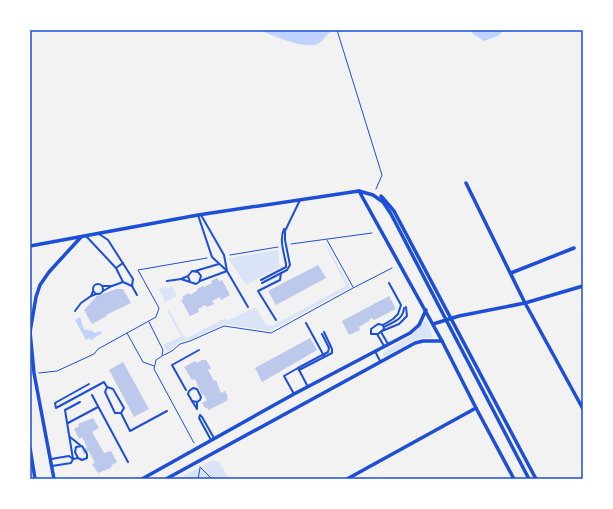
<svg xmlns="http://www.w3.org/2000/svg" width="613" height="509" viewBox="0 0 613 509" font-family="'Golos Text',sans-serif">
  <rect width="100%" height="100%" fill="#f2f2f2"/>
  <!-- green -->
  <g fill="#dbe4f7">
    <path d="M324,242H325L349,285V288L270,331L224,324L192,339L178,343L170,350L165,353L166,350L163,345L181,336L167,311L169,310L184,337L187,338L223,319L229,320L255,307L266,324L272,326L346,286Z"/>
    <path d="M278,250L280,267L246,285L228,258Z"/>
    <path d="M166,286L167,289L172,286L177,296L165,302L159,289Z"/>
    <path d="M427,320L433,337L416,339L386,356H383V352L412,335L424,321Z"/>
    <path d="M213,460L219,462L229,479H183V476Z"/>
  </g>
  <!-- water -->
  <g fill="#bfd3fe">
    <path d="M259,30H333C327,33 325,39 319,43C307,51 272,35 259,30Z"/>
    <path d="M471,30H504L498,36L484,41L473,34Z"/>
    <path d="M80,317L84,329L92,331L95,333L100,331L102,333L91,340L89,338L86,340L75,320Z"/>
  </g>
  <!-- building -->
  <g fill="#bdc9ec">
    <path d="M318,265L326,278L276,305L268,291Z"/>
    <path d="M217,278L219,281L222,280L230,295L221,300L220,297L212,301L214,304L207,307L205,305L198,309L199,312L190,316L181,300L184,299L182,297L189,293L190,295L198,290L197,289L203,286L204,287L212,283L211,281Z"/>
    <path d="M116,289H123L131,303L106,315L107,316L92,324L84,310L97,296Z"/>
    <path d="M389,296L396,309L374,320L372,318L369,320V321L359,327L360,330L349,335L342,321Z"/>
    <path d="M310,338L317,350L262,382L255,368Z"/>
    <path d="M202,360H206L208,363L211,368L208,370L214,381L216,380L221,393L225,391L228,396L227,397L228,400L209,410L207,408H205L202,403L207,400L203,394L202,395L195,379L192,380L184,367L195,361L197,363Z"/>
    <path d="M123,362L149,409L134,417L109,370Z"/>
    <path d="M93,418L99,428L92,432L104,453L111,451L117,462L112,465L111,468L98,473L92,464L95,463L89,451L84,454L82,450L87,447L82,437L79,439L74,429L79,426L78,424Z"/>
  </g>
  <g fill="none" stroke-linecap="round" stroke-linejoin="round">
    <!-- path -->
    <g stroke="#1d4ed8" stroke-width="1">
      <path d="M337,30L382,175L376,189"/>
      <path d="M327,240L353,287"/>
      <path d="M291,244L372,233"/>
      <path d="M230,255L278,247"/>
      <path d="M149,322L163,350L162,355"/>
      <path d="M127,333L143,362L154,366"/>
      <path d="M39,373L57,371L94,354L98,349L156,317L159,308L138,270L207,258"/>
      <path d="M194,443L154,369L156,360L162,356L172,351L180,344L190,341L224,326L271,333L353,288L392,268"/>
      <path d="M200,467L212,479"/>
      <path d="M198,479L200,468"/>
    </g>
    <!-- service -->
    <g stroke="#1d4ed8" stroke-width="2">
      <path d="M198,215L212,257L226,270"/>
      <path d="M201,215L224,255L227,271L248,307"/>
      <path d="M86,236L116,268L123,282L132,286L133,279L108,240L99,234"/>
      <path d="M116,268L123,263"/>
      <path d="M195,271L219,264"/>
      <path d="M188,276L181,279L196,284L199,282L201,276L198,272L192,271L188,276L190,282"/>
      <path d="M261,280L286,267V264C284,253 279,239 284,229"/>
      <path d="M167,281L181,279"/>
      <path d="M200,281L227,271"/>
      <path d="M262,283L287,270L290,265L285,240V231L300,200"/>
      <circle cx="98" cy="289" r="5"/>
      <path d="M103,286H112L103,291"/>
      <path d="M112,286L123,282"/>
      <path d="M132,286L137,295"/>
      <path d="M93,291L91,296L96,294"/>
      <path d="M75,311L81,303L91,296"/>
      <path d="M276,320L258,291L280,280L281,273"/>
      <path d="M306,323L324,356"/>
      <path d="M378,324L383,325L384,329L378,334H371V329Z"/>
      <path d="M383,325L393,319L398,314L401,305L389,283"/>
      <path d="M384,327C393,322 403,320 404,308"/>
      <path d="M382,331L399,324L407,316L406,307"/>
      <path d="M381,332L388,344"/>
      <path d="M377,334L384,346"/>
      <path d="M375,351L380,361"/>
      <path d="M298,368L328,352L329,348L322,334"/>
      <path d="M299,370L332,353V349L324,332"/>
      <path d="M89,384L55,403L56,408L104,382L107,387"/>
      <path d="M107,387L113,389L124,408L121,413H115L105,392Z"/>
      <path d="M193,388L197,389L201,397L200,400L197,402L192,401L188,394L189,391Z"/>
      <path d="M186,390L172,365L199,350"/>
      <path d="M294,394L284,376L298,368L308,387"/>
      <path d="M92,395L128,462"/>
      <path d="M192,401L197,409V402"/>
      <path d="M121,413L130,431L167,411"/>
      <path d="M68,423L98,407"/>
      <path d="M70,437L80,445"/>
      <path d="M211,440L199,418L200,415L202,417L214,438"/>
      <path d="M78,458L75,452L76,447L82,446L87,454V458L82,460L78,458L73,459L65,410L80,402"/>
      <path d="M51,459L69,456L73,459L71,463L52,466"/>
    </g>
    <!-- minor -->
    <g stroke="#1d4ed8" stroke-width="3.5">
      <path d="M466,183L525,303L583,409"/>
      <path d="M359,191L442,341L476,408L514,479"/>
      <path d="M381,196L394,211L536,479"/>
      <path d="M30,246L198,215L359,191L373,195L383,202L391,214L529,479"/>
      <path d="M511,273L574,248"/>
      <path d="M433,324L459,316L525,303L583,286"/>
      <path d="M30,448L35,479"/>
      <path d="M54,479L34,373L30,332L36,297L40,285L49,272L81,237"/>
      <path d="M142,479L294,394L410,333L419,325L426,310"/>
      <path d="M166,479L415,343L423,341H442"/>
      <path d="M347,479L476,408"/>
    </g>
  </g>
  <!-- border -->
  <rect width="613" height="509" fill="none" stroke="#ffffff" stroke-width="62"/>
  <rect x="31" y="31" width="551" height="447" fill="none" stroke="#1d4ed8" stroke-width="1.5"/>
</svg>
